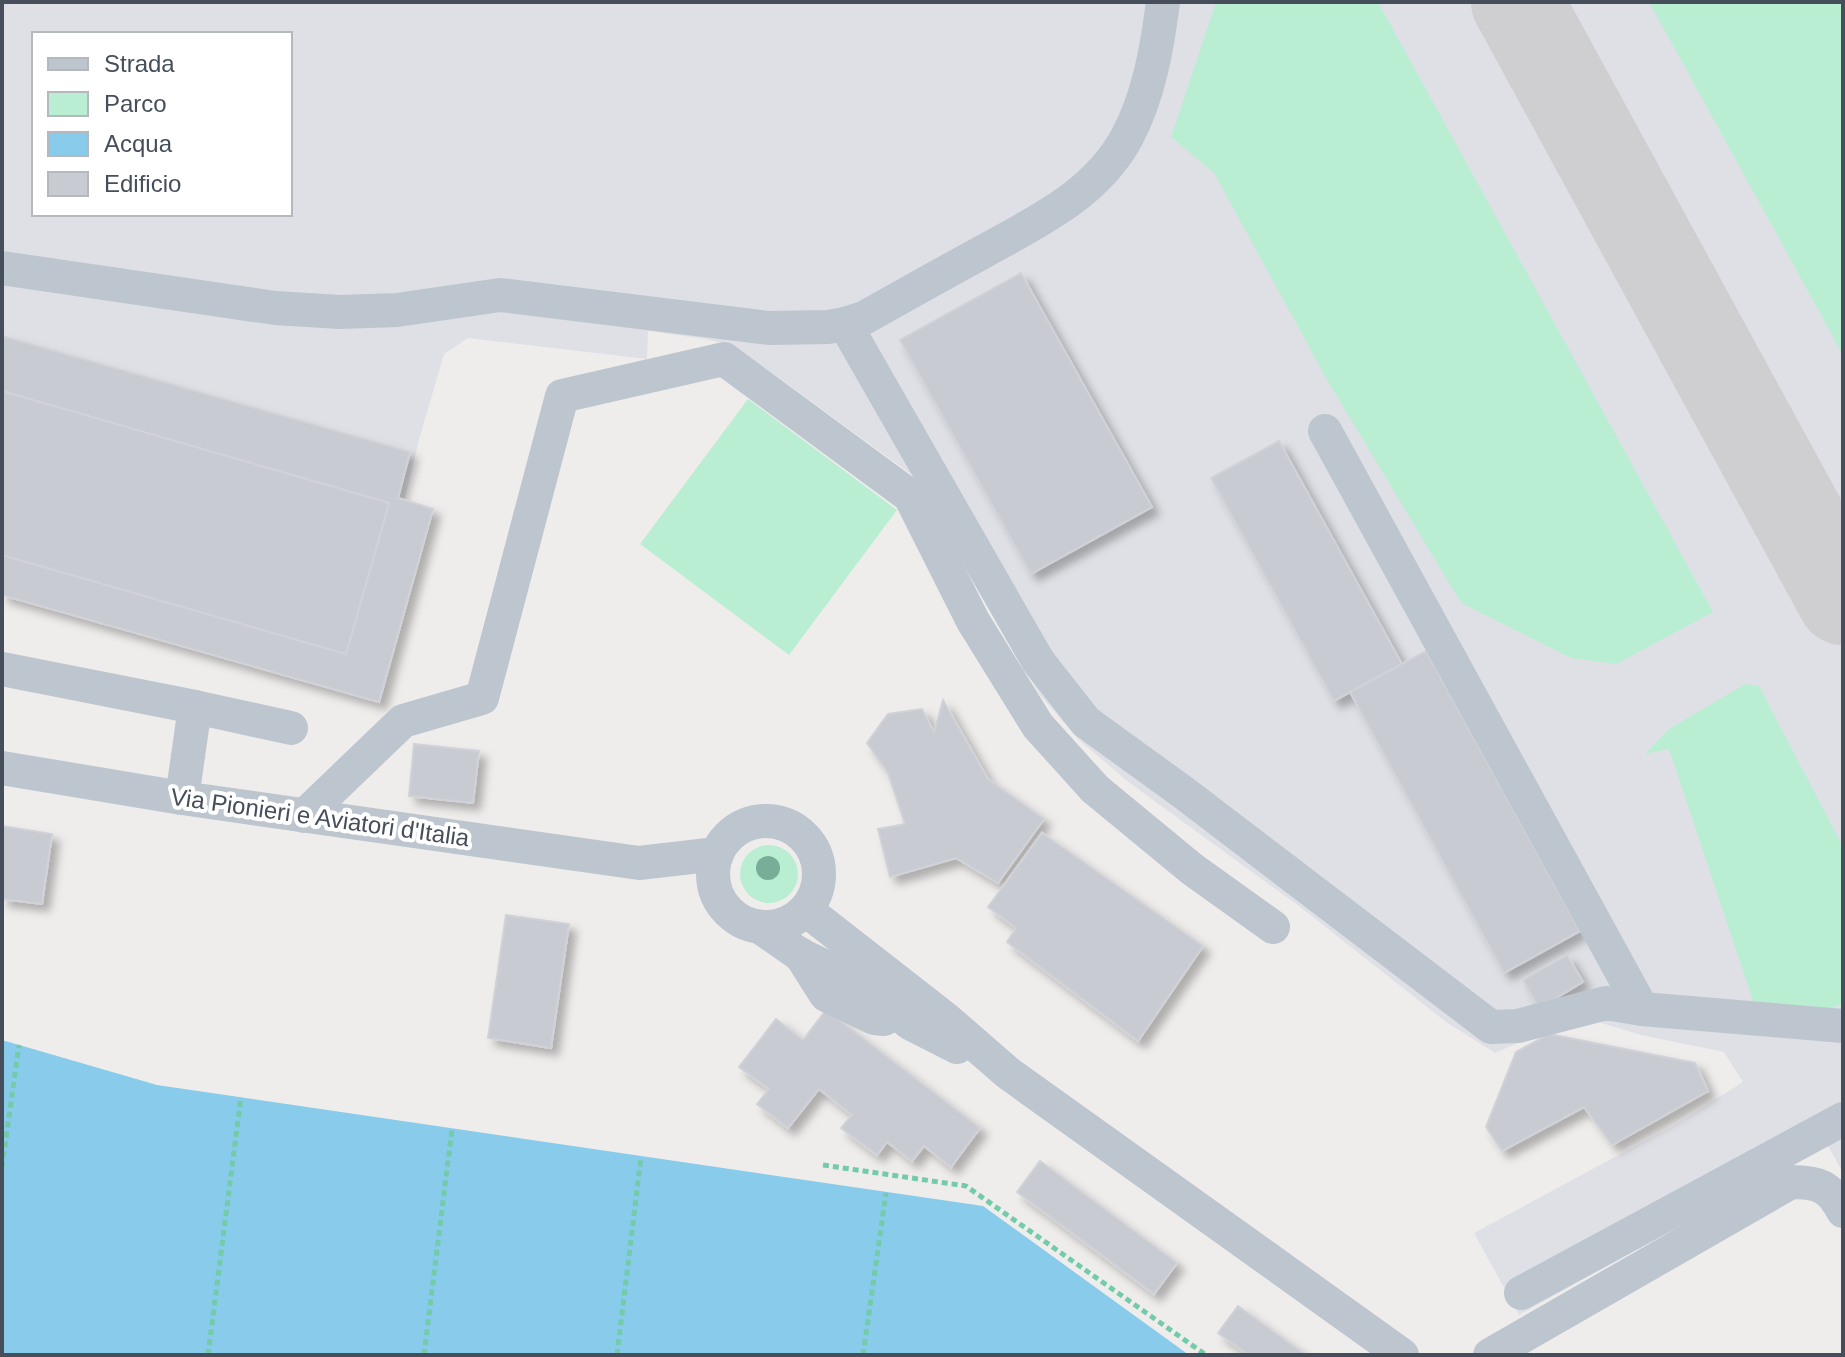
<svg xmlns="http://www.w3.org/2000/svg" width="1845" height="1357" viewBox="0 0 1845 1357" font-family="Helvetica,sans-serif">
  <defs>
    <filter id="shadow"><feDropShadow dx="7" dy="7" stdDeviation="4" flood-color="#0004"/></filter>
  </defs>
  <rect width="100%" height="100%" fill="#efedec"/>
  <!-- airport -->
  <path fill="#dee0e5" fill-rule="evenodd" d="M2,2H1843V1173L1827,1144L1519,1315L1474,1233L1678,1123L1743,1082L1724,1052L1641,1035L1595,1021L1555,1027L1495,1053L1446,1022L1299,906L1131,784L1079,740L1039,694L915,477L735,346L705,339L648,331L647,359L468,338L444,354L419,440L399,523L2,404ZM34,34H290V214H34Z"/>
  <!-- green -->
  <g fill="#baeed3">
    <path d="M1216,2H1378L1713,612L1616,664L1571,658L1461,603L1327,380L1214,173L1171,137Z"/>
    <path d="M1649,2H1843V355Z"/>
    <path d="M748,399L897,510L789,655L640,544Z"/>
    <path d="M1745,684L1759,686L1843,847V1004L1826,1010H1756L1669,749L1645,754L1669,729Z"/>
    <circle cx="769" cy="874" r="29"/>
  </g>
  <!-- water -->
  <path fill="#88cbea" d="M2,1040L157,1085L983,1206L1189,1355H2Z"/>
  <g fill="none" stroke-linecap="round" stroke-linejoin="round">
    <!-- taxiway -->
    <path stroke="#cfcfd2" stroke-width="92" d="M1517,2L1843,599"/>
  </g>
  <!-- building -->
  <g fill="#c9cbd3" stroke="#d1d2d8" stroke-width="2" filter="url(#shadow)">
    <path d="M1021,273L1152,507L1031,574L900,340Z"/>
    <path d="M2,336L410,452L398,498L433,509L379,702L2,595V555L346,654L389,503L2,391Z"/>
    <path d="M2,391L389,503L346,654L2,555Z"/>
    <path d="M1279,441L1402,664L1334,701L1211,478Z"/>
    <path d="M1426,651L1580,931L1504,973L1350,692Z"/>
    <path d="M943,700L988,779L1044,819L998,883L956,858L890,877L878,829L905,824L888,773L867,743L888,714L922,709L934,732Z"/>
    <path d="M414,744L479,751L473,803L409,796Z"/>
    <path d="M2,826L52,834L42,904L2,899Z"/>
    <path d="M1042,833L1203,946L1138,1041L1007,942L1016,928L988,907Z"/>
    <path d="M506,915L569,924L551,1048L488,1038Z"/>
    <path d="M1567,955L1583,982L1539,1008L1523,980Z"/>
    <path d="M826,1010L980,1128L951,1167L924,1146L912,1161L887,1142L877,1155L841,1128L852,1115L819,1089L788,1128L757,1104L769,1089L739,1067L776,1019L803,1040Z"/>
    <path d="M1549,1034L1695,1063L1708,1091L1612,1145L1584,1107L1502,1151L1486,1127L1516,1052Z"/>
    <path d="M1040,1161L1177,1263L1154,1294L1017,1192Z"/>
    <path d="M1238,1306L1306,1355H1249L1218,1333Z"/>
  </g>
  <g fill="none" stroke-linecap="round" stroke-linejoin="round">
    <!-- path -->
    <g stroke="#73cba9" stroke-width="5" stroke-dasharray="6 4" stroke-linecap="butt">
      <path d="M823,1165L966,1186L1206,1355"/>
      <path d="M2,1167L19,1045"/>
      <path d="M208,1355L241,1097"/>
      <path d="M424,1355L452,1129"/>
      <path d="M617,1355L641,1157"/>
      <path d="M863,1355L886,1193"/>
    </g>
    <!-- minor -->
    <g stroke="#bdc5cf" stroke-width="34">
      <path d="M2,268L275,308L340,312L397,310L500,295L769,328L828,327L845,324L1038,661L1086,722L1184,793L1491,1027L1518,1026L1606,1003L1642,1009L1843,1026"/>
      <path d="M845,324L864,318C903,296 942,274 981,253C1036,222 1096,195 1127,137C1149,96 1157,48 1163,2"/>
      <path d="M1325,431L1642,1009"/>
      <path d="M2,669L195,707L182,798"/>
      <path d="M195,707L291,728"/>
      <path d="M2,768L182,798L639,863L717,854"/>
      <path d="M304,816L403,721L482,698L562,396L724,359L910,496L973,621L1038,726L1095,789L1192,869L1273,927"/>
      <circle cx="766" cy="874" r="53"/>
      <path d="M806,910L947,1020L1008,1073L1402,1355"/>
      <path d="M760,927L799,954L853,980L910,1023L957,1047"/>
      <path d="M800,954L826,995L874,1018L884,1019"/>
      <path d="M1521,1293L1843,1119"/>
      <path d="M1490,1355L1791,1182C1818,1182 1830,1186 1843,1211"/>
    </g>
  </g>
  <!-- trees -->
  <circle fill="#78ad98" cx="768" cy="868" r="12"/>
  <g text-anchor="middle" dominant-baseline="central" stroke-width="8" stroke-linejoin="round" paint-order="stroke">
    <!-- street labels -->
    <g font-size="24" fill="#454e5a" stroke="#fff">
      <text transform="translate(320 817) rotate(8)">Via Pionieri e Aviatori d'Italia</text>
    </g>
  </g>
  <!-- border -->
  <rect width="1845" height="1357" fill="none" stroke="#454e5a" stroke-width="8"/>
  <!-- legend -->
  <rect x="32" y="32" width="260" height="184" fill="#ffffff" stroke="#b5b8bd" stroke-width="2"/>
  <rect x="48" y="58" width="40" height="12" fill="#bdc5cf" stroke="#b5b8bd" stroke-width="2"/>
  <text x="104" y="72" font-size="24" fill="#454e5a">Strada</text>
  <rect x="48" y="92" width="40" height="24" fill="#baeed3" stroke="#b5b8bd" stroke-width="2"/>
  <text x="104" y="112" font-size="24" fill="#454e5a">Parco</text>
  <rect x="48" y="132" width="40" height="24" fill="#88cbea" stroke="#b5b8bd" stroke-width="2"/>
  <text x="104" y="152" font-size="24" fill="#454e5a">Acqua</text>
  <rect x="48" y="172" width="40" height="24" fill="#c9cbd3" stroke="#b5b8bd" stroke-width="2"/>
  <text x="104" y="192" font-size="24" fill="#454e5a">Edificio</text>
</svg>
